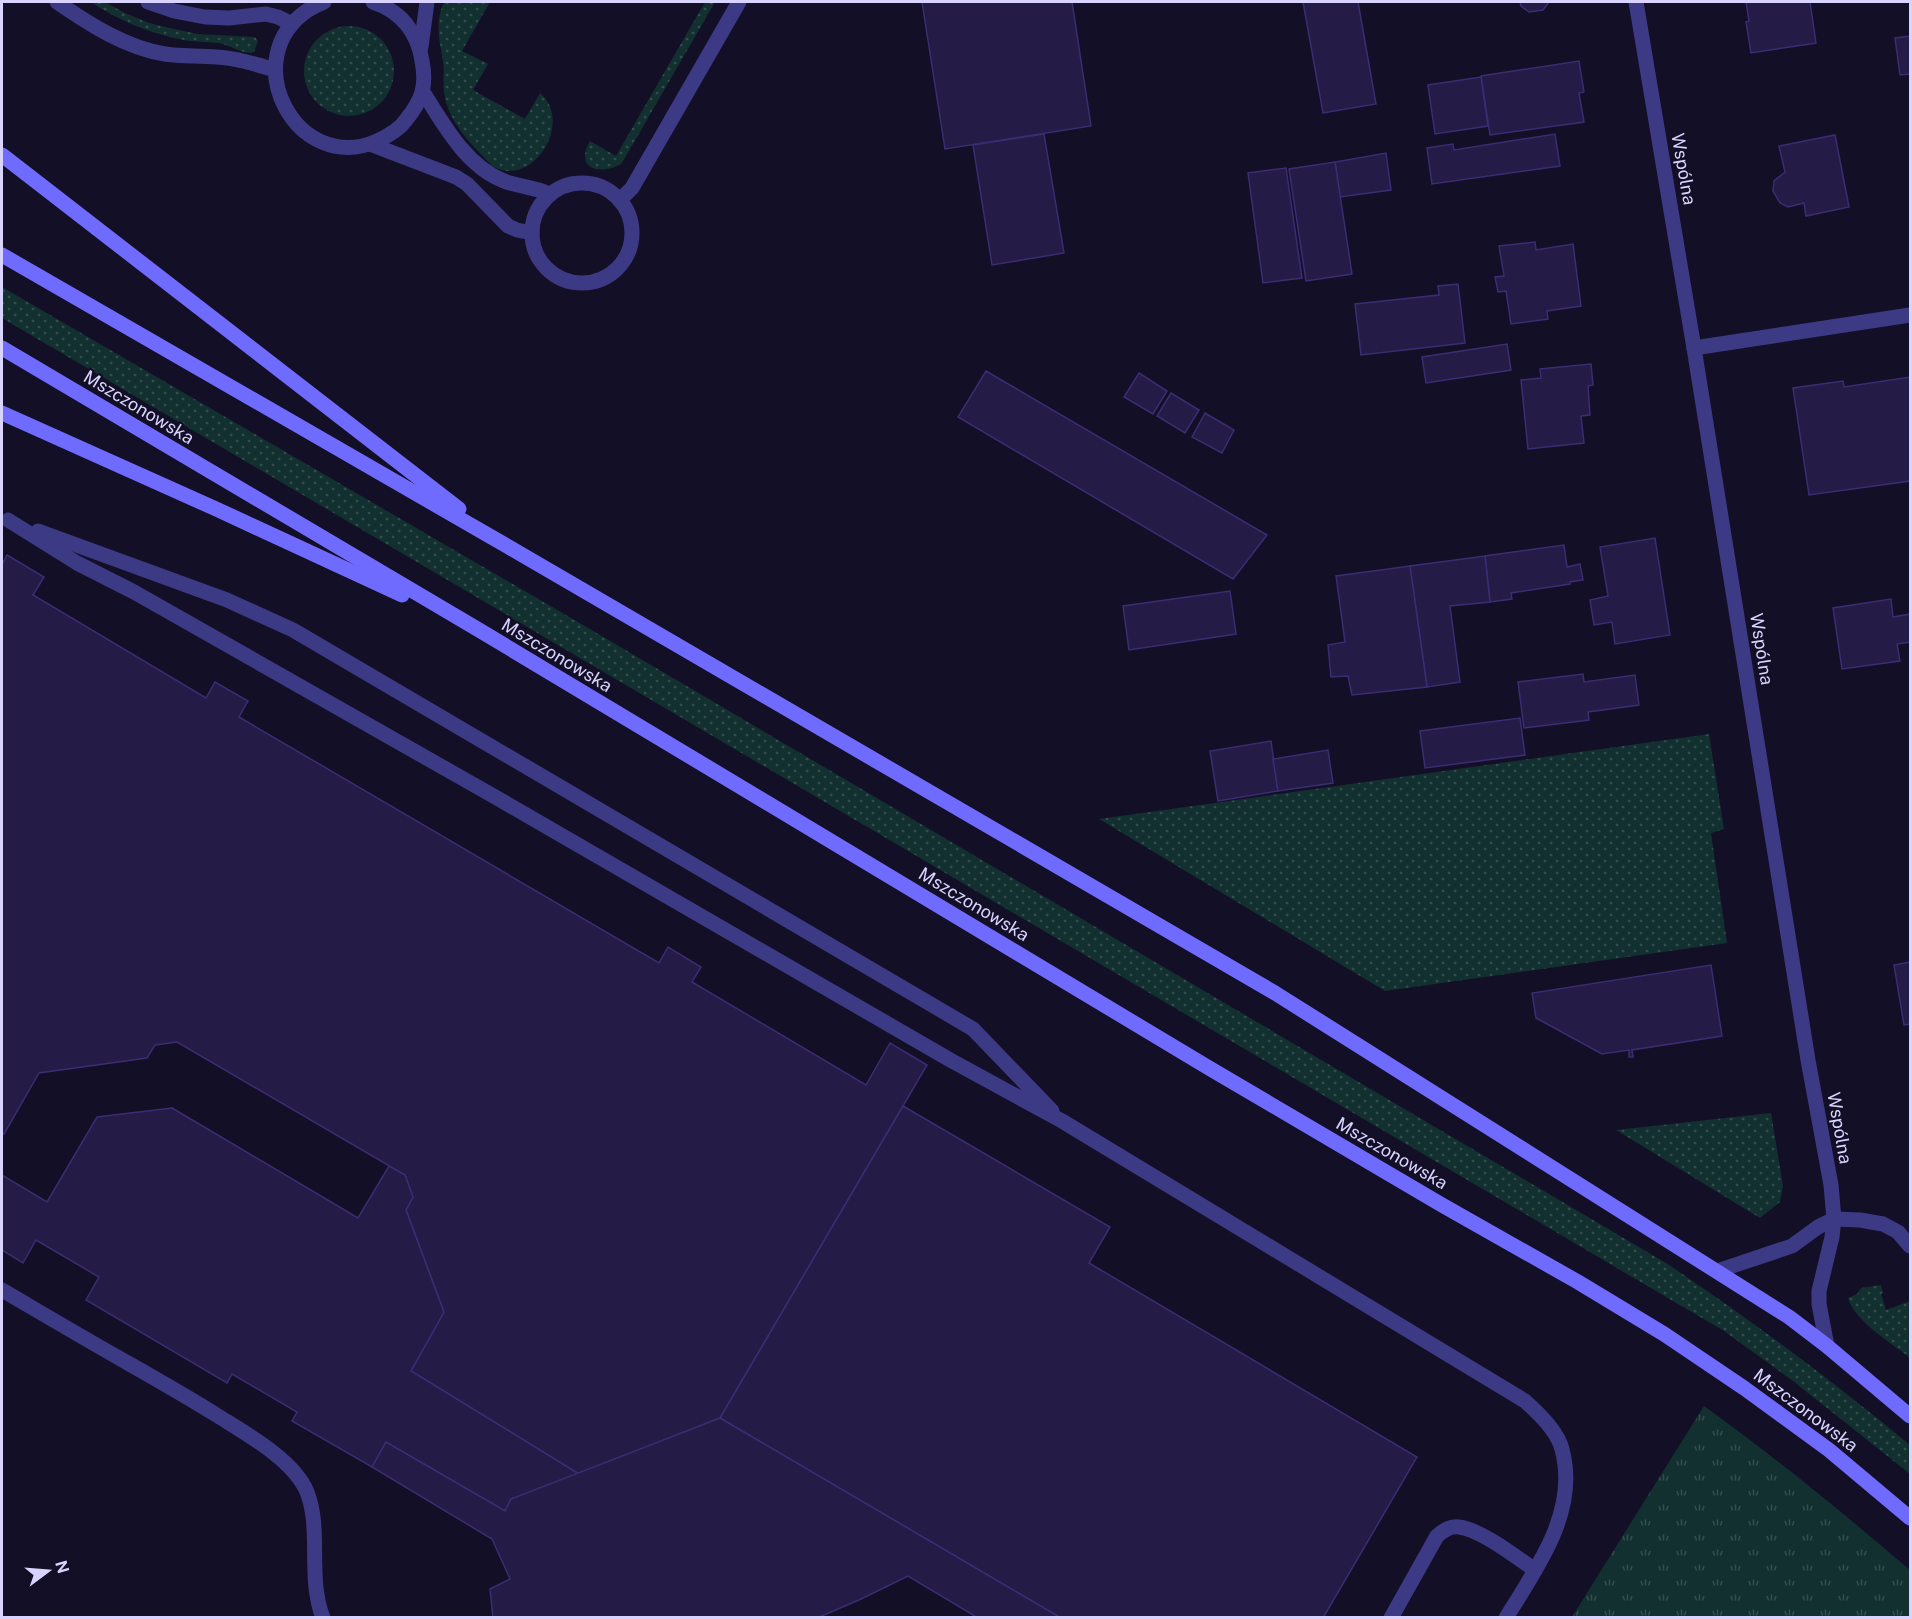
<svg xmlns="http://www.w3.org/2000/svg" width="1912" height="1619" viewBox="0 0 1912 1619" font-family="'Public Sans',sans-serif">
  <defs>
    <pattern id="grass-dots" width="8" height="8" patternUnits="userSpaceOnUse" patternTransform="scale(1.5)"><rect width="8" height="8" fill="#12302f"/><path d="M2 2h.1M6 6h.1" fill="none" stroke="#344d4e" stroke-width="1.8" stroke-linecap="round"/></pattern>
    <pattern id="park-tufts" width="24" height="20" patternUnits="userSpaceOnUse" patternTransform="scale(1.5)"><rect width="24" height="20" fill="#12302f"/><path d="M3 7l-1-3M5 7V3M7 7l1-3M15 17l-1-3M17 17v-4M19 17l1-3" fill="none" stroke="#344d4e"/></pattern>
  </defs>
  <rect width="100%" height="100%" fill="#130f26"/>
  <!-- grass -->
  <g fill="url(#grass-dots)">
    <path d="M91,2H105L123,12L149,23L174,29L198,34L255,37L258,41L254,52C245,56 230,45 219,43C210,42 200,42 191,41C156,36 119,21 91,2Z"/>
    <path d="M444,2H490L462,51L488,64L473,90L525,119L540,93C575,123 531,190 492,166C473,145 451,126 445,98C442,85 445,73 443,61C439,39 435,22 444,2Z"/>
    <path d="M705,2H715L622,163C612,171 584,175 585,155C585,151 588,145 590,141L616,156Z"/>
    <circle cx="349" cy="71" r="45"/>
    <path d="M2,287L578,622L1666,1263C1751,1320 1832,1380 1910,1445V1474L1793,1381L1724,1331L2,318Z"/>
    <path d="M1709,734L1724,829L1711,833L1727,943L1385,991L1099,819Z"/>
    <path d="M1771,1113L1783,1186L1780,1202L1760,1218L1616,1130Z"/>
    <path d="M1881,1285L1883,1293L1881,1294L1886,1310L1910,1301V1358C1892,1343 1855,1322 1848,1298L1857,1294L1861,1288Z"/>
  </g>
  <!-- park -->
  <path fill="url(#park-tufts)" d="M1704,1406C1775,1457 1843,1513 1910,1570V1617H1572Z"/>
  <!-- building -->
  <g fill="#241b47" stroke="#3b2d73" stroke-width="1.5">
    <path d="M922,2H1072L1091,126L945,149Z"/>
    <path d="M1303,2H1358L1376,104L1323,113Z"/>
    <path d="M1520,2H1549L1543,10L1529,12L1521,6Z"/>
    <path d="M1746,2H1810L1816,43L1751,53L1746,22L1749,21Z"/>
    <path d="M1910,36V74L1900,75L1895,38Z"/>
    <path d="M1579,61L1584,92L1579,93L1584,122L1490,135L1481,76Z"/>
    <path d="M1481,77L1488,126L1435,134L1428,85Z"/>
    <path d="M1044,134L1064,253L992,265L973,145Z"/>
    <path d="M1555,134L1560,166L1432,184L1427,148L1453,144L1454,150Z"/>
    <path d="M1835,135L1849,207L1806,216L1804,203L1788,207L1780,203L1773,191L1774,181L1785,172L1779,146Z"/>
    <path d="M1386,153L1391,190L1340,197L1335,162Z"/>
    <path d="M1335,162L1352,274L1306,281L1289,169Z"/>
    <path d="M1286,168L1302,278L1263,283L1248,173Z"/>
    <path d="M1535,242L1536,250L1573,244L1581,306L1547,311L1548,319L1511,324L1506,291L1498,292L1495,277L1504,276L1499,246Z"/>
    <path d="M1458,284L1465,343L1361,355L1355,304L1439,295L1438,286Z"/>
    <path d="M1507,344L1511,370L1426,383L1422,357Z"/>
    <path d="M1591,364L1593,385L1588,386L1590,415L1581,416L1584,443L1528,449L1521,380L1541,378L1540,369Z"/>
    <path d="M986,371L1267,535L1233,579L958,417Z"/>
    <path d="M1139,373L1167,391L1153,414L1124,397Z"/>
    <path d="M1910,377V481L1809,495L1793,388L1843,381L1844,387Z"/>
    <path d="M1171,393L1199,410L1185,433L1157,416Z"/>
    <path d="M1205,413L1234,430L1222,453L1192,437Z"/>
    <path d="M1655,538L1670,635L1615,644L1612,622L1594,625L1590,600L1608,596L1600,547Z"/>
    <path d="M1564,545L1567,567L1580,564L1583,580L1570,582V584L1511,593L1512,599L1490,602L1485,556Z"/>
    <path d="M7,555L44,577L33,595L206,698L215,682L248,701L239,717L659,963L668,947L701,967L692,982L866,1085L890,1043L927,1065L720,1418L579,1474L411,1371L444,1312L406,1210L413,1197L405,1175L177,1042L155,1045L147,1058L39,1073L4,1134L2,1133V565Z"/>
    <path d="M1485,556L1490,602L1450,606L1460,682L1427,687L1410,566Z"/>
    <path d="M1410,566L1427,687L1352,695L1348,676L1331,677L1328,645L1345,642L1336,576Z"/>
    <path d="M1230,591L1236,634L1129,650L1123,606Z"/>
    <path d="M1891,599L1893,617L1910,614V642L1897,644L1900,661L1842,669L1833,608Z"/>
    <path d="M1583,674L1584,682L1635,675L1639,705L1588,712L1589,720L1524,728L1518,682Z"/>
    <path d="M1520,718L1525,755L1425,768L1420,731Z"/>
    <path d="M1271,741L1278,791L1218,801L1210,751Z"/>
    <path d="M1328,750L1333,783L1278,791L1273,759Z"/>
    <path d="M1910,962V1024L1904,1025L1894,965Z"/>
    <path d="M1711,965L1722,1036L1632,1050L1633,1057H1629V1050L1602,1054L1536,1018L1532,993Z"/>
    <path d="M903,1106L1110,1227L1089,1263L1417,1457L1323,1618H1061L720,1418Z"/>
    <path d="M172,1108L358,1218L389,1166L405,1175L413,1197L406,1210L444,1312L411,1371L579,1474L511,1499L505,1511L386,1442L372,1467L292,1421L297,1412L232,1374L227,1383L86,1300L99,1277L36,1240L23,1263L2,1250V1175L47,1202L97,1117Z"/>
    <path d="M720,1418L1061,1618H978L908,1576L859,1600L817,1618H493L490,1589L510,1579L492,1539L372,1467L386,1442L505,1511L511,1499Z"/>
  </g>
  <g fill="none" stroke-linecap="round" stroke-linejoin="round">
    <!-- service -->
    <g stroke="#3d3a85" stroke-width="15">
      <path d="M57,2C89,24 126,48 165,54C182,57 199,55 216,57C236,58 255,64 275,70"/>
      <path d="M148,2L174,11L205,17L229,18L266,14L278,17L292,24"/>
      <path d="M324,2C319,4 313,7 308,10C235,59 297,176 377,141C388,136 399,130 406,120C422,100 427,86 422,61C418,33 401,11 373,2"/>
      <path d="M421,47L427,2"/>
      <path d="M423,92C444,125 466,166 504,181C519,187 535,187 549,194"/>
      <path d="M370,144L456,177L467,184L508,226L517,230L532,233"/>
      <circle cx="582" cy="233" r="50"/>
      <path d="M620,200L632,188L739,2"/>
      <path d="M1694,348L1910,315"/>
      <path d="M8,520L77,563L134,592L497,798L952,1061L1062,1121L1525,1401C1537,1412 1550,1424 1558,1439C1562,1446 1564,1457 1565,1465C1572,1521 1534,1572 1506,1618"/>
      <path d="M38,531L227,600L293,630L973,1029L1052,1111"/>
      <path d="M2,1290C38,1311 75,1333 112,1354C147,1374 183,1394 218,1416C245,1433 294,1460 307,1492C322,1530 307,1577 323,1618"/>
      <path d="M1391,1618L1437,1536C1444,1530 1450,1526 1459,1527C1482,1530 1516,1557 1535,1570"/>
    </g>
    <!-- minor -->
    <g stroke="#3d3a85" stroke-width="15">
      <path d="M1636,2L1694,348L1808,1060L1831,1185L1834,1219L1832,1237L1819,1291V1304L1827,1346"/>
      <path d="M1717,1271L1792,1246L1818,1227L1834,1219L1860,1220L1883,1224L1898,1232L1910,1246"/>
    </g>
    <!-- secondary -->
    <g stroke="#6f6bff" stroke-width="15">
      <path d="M2,155L459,509"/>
      <path d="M2,255L507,546L1275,993L1789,1317L1827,1346L1910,1416"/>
      <path d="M2,348L479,630L1209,1068L1442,1205L1578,1282L1664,1334L1744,1388L1829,1450L1910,1518"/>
      <path d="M2,413L214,508L402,595"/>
    </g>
  </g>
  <g text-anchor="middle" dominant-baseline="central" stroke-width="4.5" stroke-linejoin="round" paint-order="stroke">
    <!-- street labels -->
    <g font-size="18" fill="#d9d4ff" stroke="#130f26">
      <text transform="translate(1684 169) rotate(80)">Wspólna</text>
      <text transform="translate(139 407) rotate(31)">Mszczonowska</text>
      <text transform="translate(1762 649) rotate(81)">Wspólna</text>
      <text transform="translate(557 655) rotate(31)">Mszczonowska</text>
      <text transform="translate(974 904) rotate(31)">Mszczonowska</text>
      <text transform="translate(1840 1128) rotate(80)">Wspólna</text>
      <text transform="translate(1392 1153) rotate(30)">Mszczonowska</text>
      <text transform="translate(1806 1410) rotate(37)">Mszczonowska</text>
    </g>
  </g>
  <!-- border -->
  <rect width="1912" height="1619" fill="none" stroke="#d9d4ff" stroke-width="6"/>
  <!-- north arrow -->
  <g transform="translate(48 1571) rotate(74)" stroke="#130f26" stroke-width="4.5" paint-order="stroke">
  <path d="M0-4.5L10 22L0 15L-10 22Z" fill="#d9d4ff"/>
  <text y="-9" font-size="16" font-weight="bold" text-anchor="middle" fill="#d9d4ff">N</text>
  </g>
</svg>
